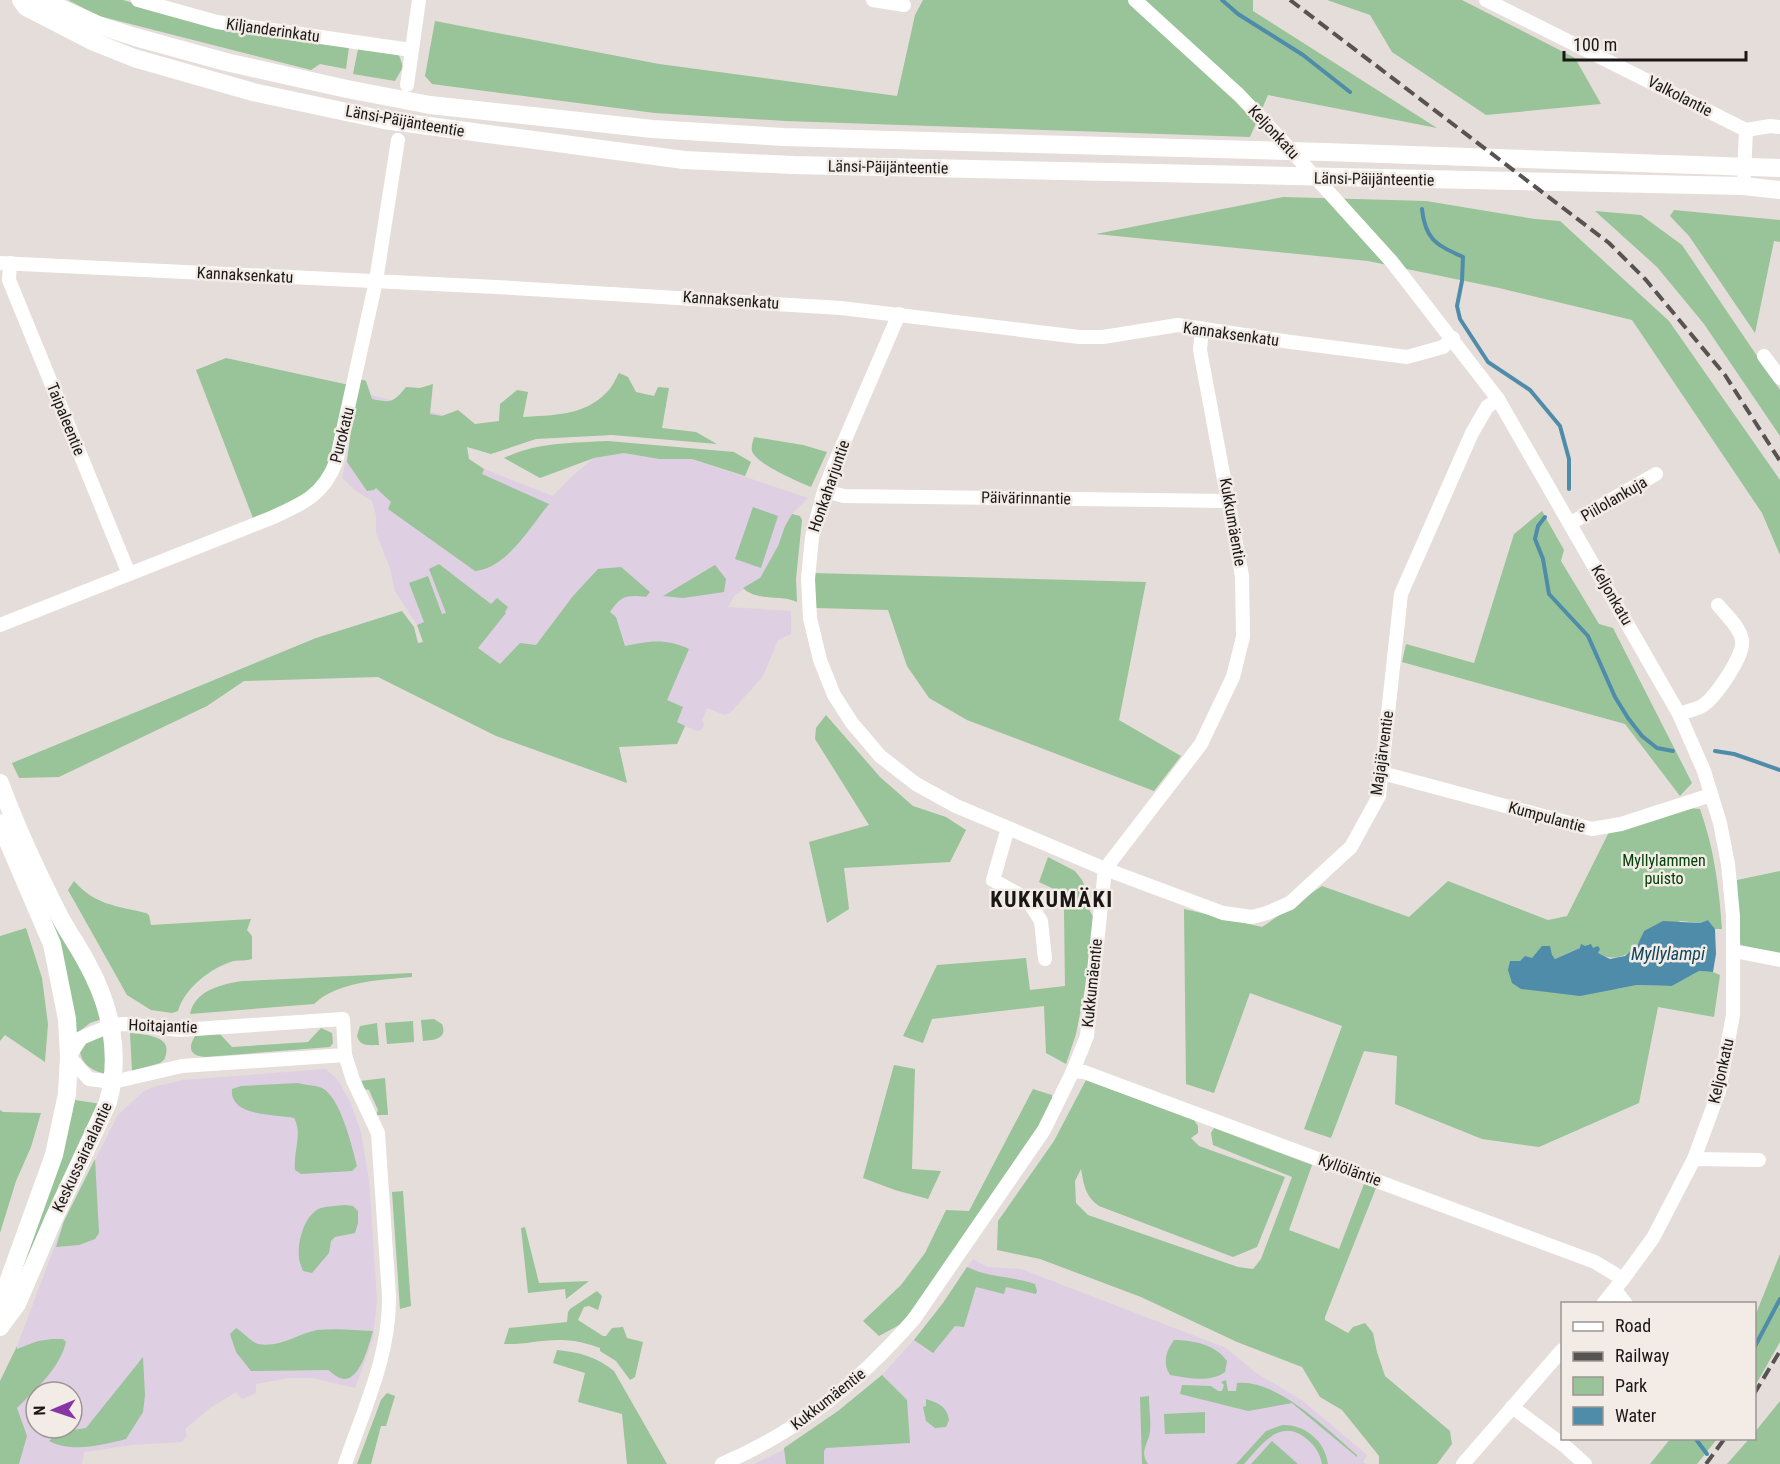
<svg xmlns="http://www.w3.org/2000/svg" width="1780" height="1464" viewBox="0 0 1780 1464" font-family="'Roboto Condensed',sans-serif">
  <rect width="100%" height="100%" fill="#e5ddd9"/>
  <!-- education -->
  <g fill="#decfe2" fill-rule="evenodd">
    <path d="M361,392L475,424L467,447L469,459L484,469L553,496L570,478L594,458L624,453L659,459H692L808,498L792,514L785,526L778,546L760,578L734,596L728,607L791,611V634L778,640L763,676L732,711L725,715L707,708L702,720L704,725L701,730L697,731L685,726L677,744L573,596L536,645L500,664L478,648L424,642L417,625L395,591L390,568L376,533V515L372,501L356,491L342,478Z"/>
    <path d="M326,1069L338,1080L351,1104L361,1132L369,1180L377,1301L373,1339L355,1388L313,1378H288L256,1384V1393L242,1399L236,1392L210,1408L185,1429L187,1436L182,1442L132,1445L84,1452L82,1464H19L27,1436L3,1404L18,1344L64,1221L118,1115L144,1091L157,1086L183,1080ZM36,1392H72V1428H36Z"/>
    <path d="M973,1259L987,1267L1021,1269L1226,1348L1256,1373L1303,1401L1367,1455L1363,1462L1366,1464H754L781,1451L802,1437L838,1411L882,1375L914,1340L943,1303Z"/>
  </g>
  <!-- green -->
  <g fill="#99c398">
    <path d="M68,0H123L217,28L349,47L346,69L320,64L311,70L99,16Z"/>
    <path d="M923,0H1253V11L1437,128L1268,95L1250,137L786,121L655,113L432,84L425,76L435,21L659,64L897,96L915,15Z"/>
    <path d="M1327,0H1462L1575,58L1601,104L1486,115L1392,52L1370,15Z"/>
    <path d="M358,49L398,52L403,67L395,81L353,74Z"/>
    <path d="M1283,197L1426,201L1535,219L1560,221L1669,321L1780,480V555L1762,513L1632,320L1499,288L1368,261L1096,234Z"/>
    <path d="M1674,210L1780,220V242L1774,241L1755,333L1689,236L1670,216Z"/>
    <path d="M1595,211L1641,215L1682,245L1780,390V436L1704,324L1657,267Z"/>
    <path d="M226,358L349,385L326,475L303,498L253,518L196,370Z"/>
    <path d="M619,373L628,377L636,392L654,396L658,387L669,388L662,428L696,432L717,444L612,435L536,439L491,454L467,447L469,459L484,469L482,474L549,504C530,527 507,568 475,571L388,509L391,502L376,488L374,490L367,491L347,462L356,391L360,379L366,381L372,399C391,403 393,403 406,387L420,388L433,384L430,414L442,416L458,410L475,424L499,421L500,404L517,390L528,392L523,417C552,415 584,416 606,393C612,388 615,380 619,373Z"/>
    <path d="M754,437L803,445L827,452L811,487C799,482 756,464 752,451C751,447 753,441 754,437Z"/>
    <path d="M608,441L734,452L751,462L745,476L692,459H659L624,453L594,458L540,478L504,458C537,442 572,443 608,441Z"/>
    <path d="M753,507L778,516L761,568L735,559Z"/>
    <path d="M1542,511L1564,550L1561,561L1599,624L1613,628L1692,783L1680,796L1625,724L1402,662L1406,644L1474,663L1514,534Z"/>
    <path d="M792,514L800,516L802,520L796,579L797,602C780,594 757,602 743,588L760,578L778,546L785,526Z"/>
    <path d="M439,564L491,604L497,598L508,607L505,612L506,613L478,648L500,664L520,643L536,645L573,596L598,569L621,567L650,592L646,597C626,595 622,595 610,612L616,617L625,646C650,641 666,638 689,649L667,700L683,707L677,722L685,726L677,744L619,747L627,783L496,736L378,677L244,681L207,706L59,777L19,778L12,763L316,638L402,611L414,627L418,643L423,642L417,625L424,622L409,583L428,576L442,614L446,613L429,569Z"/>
    <path d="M715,565L726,579L724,592L683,598L663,596Z"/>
    <path d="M813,573L1146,582L1119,720L1181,756L1154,791L967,720L929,698L907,666L888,610L816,608Z"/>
    <path d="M826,715L880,777L913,806L946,817L966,830L950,862L844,868L849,909L827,923L809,842L869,825L815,739L816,728Z"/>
    <path d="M1689,808L1700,809C1714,848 1719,887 1722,929H1715L1708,920L1700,923L1681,921L1644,931C1642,935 1640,942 1637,945C1626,960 1606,962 1593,949L1580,948L1555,959L1551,955L1532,958L1616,989L1637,985L1672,986L1699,971L1713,972L1720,975L1714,1017L1658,1007L1639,1103L1539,1147L1482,1139L1395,1104L1397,1056L1364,1051L1331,1138L1304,1129L1342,1026L1250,993L1214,1093L1186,1084L1184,909L1262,927L1322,886L1409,917L1448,881L1548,920L1567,916L1609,832Z"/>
    <path d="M7,818L89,975L102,1019L90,1023L76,1034Z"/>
    <path d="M1048,857L1075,871L1082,880L1088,894L1087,905L1093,917L1089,969L1076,1034L1066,1064L1046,1053L1044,1006L932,1019L923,1043L903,1036L937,965L1026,958L1030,990L1065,986L1064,910L1058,891L1039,882Z"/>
    <path d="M1780,871V965L1741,958L1737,880Z"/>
    <path d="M74,881C95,905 117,906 146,913L149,915L151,925L251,919L247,930L252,936V959C246,961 240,960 234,961C211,967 184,989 178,1011L172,1013L151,1010L127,995L68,890Z"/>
    <path d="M26,928L42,978L48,1024L45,1062L5,1035L0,1041V936Z"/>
    <path d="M412,973V977C381,980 338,981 314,1004L190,1014C195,990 222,984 243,981Z"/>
    <path d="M434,1019L442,1024C448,1039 434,1040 423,1041L421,1020Z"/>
    <path d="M413,1021L414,1042L387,1044L385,1023Z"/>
    <path d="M377,1023L379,1045C369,1045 360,1047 357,1036L360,1026Z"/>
    <path d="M321,1028L332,1033L333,1043L330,1047L205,1057C191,1056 187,1049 195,1036L200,1034L219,1033L232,1047L308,1042Z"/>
    <path d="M104,1033L106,1074C93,1071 82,1065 80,1052L89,1039Z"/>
    <path d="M130,1033C145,1035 176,1035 164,1060L160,1063L132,1071Z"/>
    <path d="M894,1065L915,1069L912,1169L941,1171L928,1199L895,1190L863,1178Z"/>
    <path d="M385,1078L388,1115H376L378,1110L369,1090L364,1089L360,1081Z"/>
    <path d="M1086,1080L1194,1120L1198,1126V1133L1191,1138L1199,1146L1285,1177L1257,1247L1233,1257L1099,1206C1085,1196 1084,1185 1081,1169L1075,1181L1076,1203L1088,1215L1238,1267L1253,1269L1261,1259L1292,1177L1213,1145L1211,1133L1214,1128L1312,1165L1289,1230L1339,1249L1364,1184L1376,1188L1325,1317V1320L1348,1333L1353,1327L1365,1323L1373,1333L1377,1352L1385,1376L1450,1431L1452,1444L1437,1464H1379V1456L1342,1410L1320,1397L1302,1367L1237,1342L1141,1297L1040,1259L997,1250L998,1221L1054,1141Z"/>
    <path d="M298,1083C305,1085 315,1085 322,1088C341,1098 352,1147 357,1166L352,1171L301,1174L295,1170C293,1151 303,1134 294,1118C276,1114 229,1117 232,1089L241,1086Z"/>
    <path d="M1033,1089L1052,1095V1104L1038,1129L925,1293L901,1324L879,1336L863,1321L901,1285L925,1253L946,1210L969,1211Z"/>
    <path d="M75,1100L101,1104L10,1297L62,1157Z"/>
    <path d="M0,1110L3,1112L41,1113L31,1147L16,1181L0,1233Z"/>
    <path d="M95,1159L99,1233L95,1239L79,1245L56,1247L64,1221Z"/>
    <path d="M403,1191L411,1306L400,1309L392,1192Z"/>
    <path d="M345,1205L353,1206L358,1211V1223L355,1233L335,1237L331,1241L329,1253L312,1273L303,1271C302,1267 299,1262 299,1257C297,1242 305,1213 321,1208C328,1206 337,1206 345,1205Z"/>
    <path d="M525,1227L539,1283L589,1281L566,1299L565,1289L528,1293L521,1228Z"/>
    <path d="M1780,1254V1342L1755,1386V1316Z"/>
    <path d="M967,1267C990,1278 1012,1276 1035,1284L1037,1291L1036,1294L1006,1287L1004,1294L976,1287L964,1327L955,1326L933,1353L914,1340L943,1303Z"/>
    <path d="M597,1291L602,1296L598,1310L589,1306L584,1307L578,1320L603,1336H606L612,1328L623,1327L627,1338L643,1342L635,1377L630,1380L616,1361L600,1351V1348C589,1344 575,1340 562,1340C543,1339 524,1345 504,1344L509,1328L567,1322L568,1312L570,1309Z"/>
    <path d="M236,1328C243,1332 251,1342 258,1344C280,1348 297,1334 317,1330C336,1328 355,1330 373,1331C369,1344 361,1378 345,1379C338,1379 333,1373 328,1370L251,1371L236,1352L230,1334Z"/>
    <path d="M52,1339H63L66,1342C60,1368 36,1389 17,1408L27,1436L19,1464H0V1381L17,1346V1349L38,1341Z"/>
    <path d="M1174,1340C1193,1340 1216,1345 1227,1361L1225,1372C1210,1383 1188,1378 1170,1375C1162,1363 1166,1351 1174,1340Z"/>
    <path d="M557,1350C579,1352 597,1357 614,1371L667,1464H627L622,1414L578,1402L585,1373L553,1363Z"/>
    <path d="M143,1357L145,1395L143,1412L126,1439C102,1445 72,1453 49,1441L59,1432L86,1428Z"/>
    <path d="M882,1375L907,1400L910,1443L826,1448L824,1451V1464H786L784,1448L838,1411Z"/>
    <path d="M1226,1380L1228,1391H1236L1237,1383C1276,1378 1329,1431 1357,1455V1457L1292,1403L1248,1411L1180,1394L1182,1385L1211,1386L1218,1391H1222L1224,1385L1221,1382Z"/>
    <path d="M387,1393L395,1396L386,1426H381L371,1464H357L381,1400Z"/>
    <path d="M1149,1396C1149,1408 1151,1420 1150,1431C1149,1443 1139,1451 1148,1464H1142L1140,1397Z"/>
    <path d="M926,1399C938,1403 947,1406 949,1420L946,1427L935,1428L926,1421L923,1407L926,1406Z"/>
    <path d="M1780,1401V1464H1727L1749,1439L1754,1438L1755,1432Z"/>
    <path d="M1205,1412V1433L1165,1434L1164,1414Z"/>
    <path d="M1282,1425C1305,1424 1325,1441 1328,1464H1322C1320,1454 1316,1447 1308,1440C1281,1416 1262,1444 1244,1464H1236L1266,1431Z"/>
    <path d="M1671,1438H1717V1439L1697,1464H1650Z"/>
    <path d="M1272,1441L1298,1464H1251Z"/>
  </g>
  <!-- water -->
  <path fill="#4e8caa" d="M1708,920L1715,929L1716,954L1713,972L1699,971L1672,986L1637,985L1580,996L1521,989L1512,983L1508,970L1510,961H1520L1525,956L1532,958L1542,946H1550L1552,955L1555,959L1580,948L1581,944L1585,946L1591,944L1593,948L1598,946L1600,949L1598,953L1610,959L1625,956L1637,946L1644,931L1663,921L1700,923Z"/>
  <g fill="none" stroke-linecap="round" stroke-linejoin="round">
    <!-- stream -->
    <g stroke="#4e8caa" stroke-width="4">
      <path d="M1222,0L1238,14L1303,55L1350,92"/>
      <path d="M1422,209C1425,240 1437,245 1463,257L1462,281L1457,306L1460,319L1488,362L1530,390L1560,426L1569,459V489"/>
      <path d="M1545,517L1538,526L1535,539L1543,559L1549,594L1588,636L1615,697L1628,718L1642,736L1657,748L1673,751"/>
      <path d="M1715,751L1734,754L1780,770"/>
      <path d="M1754,1348L1780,1299"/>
      <path d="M1695,1438L1707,1454"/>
    </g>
    <!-- minor -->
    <g stroke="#fff" stroke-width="14">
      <path d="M138,0L217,22L411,50"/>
      <path d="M873,0L904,5"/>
      <path d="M1135,0L1239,95L1277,135L1392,262L1498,399L1679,714L1704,771L1720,823L1728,864L1733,916V1015L1719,1091L1694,1159L1653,1238L1623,1279L1603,1304"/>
      <path d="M1486,0L1746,130L1770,126L1780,127"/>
      <path d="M407,85L419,0"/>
      <path d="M1744,175L1746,130"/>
      <path d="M0,263L496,287L841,308L1079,337H1103L1178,325L1291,342L1407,357L1443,347L1453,338"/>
      <path d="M10,263L9,280L129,574"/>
      <path d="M899,314L834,465L824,491L812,537L808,579L810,618L820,660L834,695L852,723L880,756L916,784L956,806L1105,869L1223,913L1252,917L1267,913L1290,903L1351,847L1379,796L1401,594L1472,433L1487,407L1498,399"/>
      <path d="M1764,356L1780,378"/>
      <path d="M824,491L844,496L1229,501"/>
      <path d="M1571,523L1656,474"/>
      <path d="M0,625L271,518C302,504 323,496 336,462L376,281L398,140"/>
      <path d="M1679,714C1686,711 1695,710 1702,706C1715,698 1745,655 1742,640C1740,627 1726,615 1718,605"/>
      <path d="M1382,773L1592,829L1621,824L1711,795"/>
      <path d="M1006,835L993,880L1027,899L1041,921L1045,959"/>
      <path d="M1734,951L1780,960"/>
      <path d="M1073,1071L1084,1072L1595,1262L1623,1279"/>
      <path d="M1694,1159L1759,1160"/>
      <path d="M1613,1292L1619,1295L1626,1304"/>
      <path d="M1512,1407L1566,1447L1585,1464"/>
      <path d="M345,1464C364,1409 390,1355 389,1296L378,1133L353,1080L345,1055L343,1019L180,1030L125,1024L112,1025L81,1038L69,1057L89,1079L113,1082L182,1066L345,1055"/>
      <path d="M722,1464C799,1431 859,1382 914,1319L1044,1130L1073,1071L1087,1036L1105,869L1201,744L1233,677L1243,637L1242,576L1200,350L1202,328"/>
      <path d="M1463,1464L1562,1350"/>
    </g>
    <!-- major -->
    <g stroke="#fff" stroke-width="18">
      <path d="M21,0L26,7L94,42L134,58L253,92L384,120L684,160L793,165L1743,186L1780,190"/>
      <path d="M42,0L98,25L135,37L226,62L347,89L430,105L653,129L783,137L1325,152L1780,168"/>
      <path d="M0,783C17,829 38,874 60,917C69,934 80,949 88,965C111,1007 121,1055 108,1102L54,1218L17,1304L0,1327"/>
      <path d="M0,823L52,944L67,1019L69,1057L67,1094L54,1155L2,1299L0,1321"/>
    </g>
    <!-- rail -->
    <g stroke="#575351" stroke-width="4" stroke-dasharray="12 6" stroke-linecap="butt">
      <path d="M1290,0L1609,243L1646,280L1725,375L1780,461"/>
      <path d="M1754,1394L1780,1351"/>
      <path d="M1706,1464L1725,1438"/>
    </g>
  </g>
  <g text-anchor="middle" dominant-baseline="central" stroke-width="5" stroke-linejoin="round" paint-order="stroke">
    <!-- street labels -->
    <g font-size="16" fill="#1a1716" stroke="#f2ebe6">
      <text transform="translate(273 30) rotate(8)">Kiljanderinkatu</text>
      <text transform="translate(1680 96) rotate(27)">Valkolantie</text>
      <text transform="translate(405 121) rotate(10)">Länsi-Päijänteentie</text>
      <text transform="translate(1274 132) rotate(47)">Keljonkatu</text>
      <text transform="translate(888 167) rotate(1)">Länsi-Päijänteentie</text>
      <text transform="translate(1374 179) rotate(1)">Länsi-Päijänteentie</text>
      <text transform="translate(245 275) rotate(3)">Kannaksenkatu</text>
      <text transform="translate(731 300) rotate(4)">Kannaksenkatu</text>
      <text transform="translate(1231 334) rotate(8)">Kannaksenkatu</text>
      <text transform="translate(66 419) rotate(68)">Taipaleentie</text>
      <text transform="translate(342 435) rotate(-76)">Purokatu</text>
      <text transform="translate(829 486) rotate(-71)">Honkaharjuntie</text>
      <text transform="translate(1026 498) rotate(1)">Päivärinnantie</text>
      <text transform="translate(1614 499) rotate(-30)">Piilolankuja</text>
      <text transform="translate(1233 522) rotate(80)">Kukkumäentie</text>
      <text transform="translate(1612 595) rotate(60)">Keljonkatu</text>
      <text transform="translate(1382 753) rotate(-82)">Majajärventie</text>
      <text transform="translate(1547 817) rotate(15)">Kumpulantie</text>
      <text transform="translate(1092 983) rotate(-84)">Kukkumäentie</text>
      <text transform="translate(163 1026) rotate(2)">Hoitajantie</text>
      <text transform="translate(1721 1071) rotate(-77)">Keljonkatu</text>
      <text transform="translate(82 1157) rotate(-65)">Keskussairaalantie</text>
      <text transform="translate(1350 1170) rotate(20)">Kyllöläntie</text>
      <text transform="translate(828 1399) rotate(-38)">Kukkumäentie</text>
    </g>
    <!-- park labels -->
    <g font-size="16" fill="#004104" stroke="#f2ebe6">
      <text x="1664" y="860">Myllylammen<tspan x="1664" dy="18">puisto</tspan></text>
    </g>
    <!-- water labels -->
    <g font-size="18" font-style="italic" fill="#12465c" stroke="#f2ebe6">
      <text x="1668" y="953">Myllylampi</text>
    </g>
    <!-- district labels -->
    <g font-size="22" font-weight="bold" letter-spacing="1.5" fill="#1a1716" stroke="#f2ebe6">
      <text x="1052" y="899">KUKKUMÄKI</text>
    </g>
  </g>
  <!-- legend -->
  <rect x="1561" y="1302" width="195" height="138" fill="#f2ebe6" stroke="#9c9693" stroke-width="1.5"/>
  <rect x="1573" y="1322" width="30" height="9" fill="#ffffff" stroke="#9c9693" stroke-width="1.5"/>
  <text x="1615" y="1332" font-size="18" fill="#1a1716">Road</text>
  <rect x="1573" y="1352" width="30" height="9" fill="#575351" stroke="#9c9693" stroke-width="1.5"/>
  <text x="1615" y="1362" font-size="18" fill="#1a1716">Railway</text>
  <rect x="1573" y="1377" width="30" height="18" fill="#99c398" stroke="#9c9693" stroke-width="1.5"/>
  <text x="1615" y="1392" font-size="18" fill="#1a1716">Park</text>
  <rect x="1573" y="1407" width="30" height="18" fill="#4e8caa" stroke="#9c9693" stroke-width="1.5"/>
  <text x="1615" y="1422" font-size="18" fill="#1a1716">Water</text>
  <!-- north arrow -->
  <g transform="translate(54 1410) rotate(268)"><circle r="28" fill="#f2ebe6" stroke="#9c9693" stroke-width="1.5"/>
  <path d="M0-4.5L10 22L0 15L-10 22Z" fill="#8835a4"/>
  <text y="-9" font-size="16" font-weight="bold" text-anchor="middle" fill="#1a1716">N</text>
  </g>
  <!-- scale -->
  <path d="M1564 51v9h182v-9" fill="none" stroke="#1a1716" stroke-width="3"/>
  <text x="1573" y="51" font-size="18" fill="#1a1716" stroke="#f2ebe6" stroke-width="4.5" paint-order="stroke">100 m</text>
</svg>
